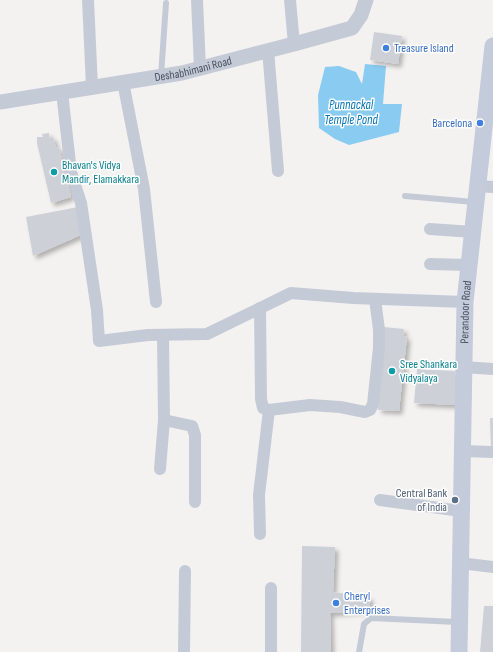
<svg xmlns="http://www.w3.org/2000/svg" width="493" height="652" viewBox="0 0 493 652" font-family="'Sofia Sans Condensed',sans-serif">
  <defs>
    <filter id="shadow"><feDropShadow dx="3.5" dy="3.5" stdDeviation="2" flood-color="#0004"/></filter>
  </defs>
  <rect width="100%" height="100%" fill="#f4f2f1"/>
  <!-- water -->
  <path fill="#8acbf1" d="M365,64L386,66L383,104H402L399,132L349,145L335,139L319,128L318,95L325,67L339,66L356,72L362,84Z"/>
  <!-- building -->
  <g fill="#cdd0d7" filter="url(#shadow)">
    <path d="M374,32L402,36L398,64L370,60Z"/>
    <path d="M49,133V138L53,137L56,148L59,147L71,197L51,203L37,143V137H43L42,134Z"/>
    <path d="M78,207L83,234L33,256L26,217Z"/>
    <path d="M384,327L404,329L403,336L407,337L399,411L378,410Z"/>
    <path d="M417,369L455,371L456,405L414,403Z"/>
    <path d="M490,418H493V449H491Z"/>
    <path d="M302,546L335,547L333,592L370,597L369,610L330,613L331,652H301Z"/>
    <path d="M484,606H493V652H480Z"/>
  </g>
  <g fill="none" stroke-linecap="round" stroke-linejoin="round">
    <!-- service -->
    <g stroke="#c5cbd6" stroke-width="6">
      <path d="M161,76L166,3"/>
      <path d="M405,196L474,202"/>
      <path d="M359,652L364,624L371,618L457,622"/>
    </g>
    <!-- minor -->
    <g stroke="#c5cbd6" stroke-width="12">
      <path d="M88,0L92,87"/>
      <path d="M197,0L200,68"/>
      <path d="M290,0L294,44"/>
      <path d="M268,50L278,171"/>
      <path d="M123,82L144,189L156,302"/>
      <path d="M62,92L71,172L81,203L97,310L99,341L148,335L207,334L291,293L353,298L465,302"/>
      <path d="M478,186L493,187"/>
      <path d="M430,229L473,232"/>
      <path d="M430,264L469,265"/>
      <path d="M260,308L261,399L263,408L269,410L310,405L340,407L365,412L370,410L373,404L379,348V330L375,299"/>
      <path d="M463,367L493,369"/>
      <path d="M164,420L192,426L195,435V502"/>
      <path d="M462,451L493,452"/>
      <path d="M160,469L164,420L163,335"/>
      <path d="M380,500L461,511"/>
      <path d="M260,534L259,495L269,410"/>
      <path d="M460,563L493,567"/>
      <path d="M271,588V652"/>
      <path d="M184,652L185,571"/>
    </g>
    <!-- tertiary -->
    <path stroke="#c5cbd6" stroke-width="15" id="s1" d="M0,102L182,73L294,44L352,28L361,15L366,0"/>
    <!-- secondary -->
    <path stroke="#c4cbdb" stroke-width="17" id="s2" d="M459,652L465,302L493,46"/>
  </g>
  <!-- markers -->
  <g fill="#3f7fe0" stroke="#fff" stroke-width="1.5">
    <circle cx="386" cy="48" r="4"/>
    <circle cx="480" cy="123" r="4"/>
    <circle cx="336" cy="603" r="4"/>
  </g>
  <g fill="#0f9aa8" stroke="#fff" stroke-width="1.5">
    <circle cx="54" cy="172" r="4"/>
    <circle cx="392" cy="371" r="4"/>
  </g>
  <circle fill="#5c6f8a" stroke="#fff" stroke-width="1.5" cx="455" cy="500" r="4"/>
  <g text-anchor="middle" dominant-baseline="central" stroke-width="3" stroke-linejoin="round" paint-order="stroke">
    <!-- shop labels -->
    <g font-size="12" fill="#366cbe" stroke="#fff" text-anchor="start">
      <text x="394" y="48">Treasure Island</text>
      <text x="472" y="123" text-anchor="end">Barcelona</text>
      <text x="344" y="596">Cheryl<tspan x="344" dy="14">Enterprises</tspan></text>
    </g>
    <!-- street labels -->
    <g font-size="12" fill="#485160" stroke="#fff">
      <text stroke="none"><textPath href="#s1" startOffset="196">Deshabhimani Road</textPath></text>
      <text stroke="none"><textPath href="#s2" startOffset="340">Perandoor Road</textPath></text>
    </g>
    <!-- culture labels -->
    <g font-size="12" fill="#0d838f" stroke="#fff" text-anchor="start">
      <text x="62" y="165">Bhavan's Vidya<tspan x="62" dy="14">Mandir, Elamakkara</tspan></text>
      <text x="400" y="364">Sree Shankara<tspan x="400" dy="14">Vidyalaya</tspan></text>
    </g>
    <!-- service labels -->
    <g font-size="12" fill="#4e5e75" stroke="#fff" text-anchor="end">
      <text x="447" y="493">Central Bank<tspan x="447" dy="14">of India</tspan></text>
    </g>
    <!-- water labels -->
    <g font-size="13" font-style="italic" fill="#0575b6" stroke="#fff">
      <text x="351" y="105">Punnackal<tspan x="351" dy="15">Temple Pond</tspan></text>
    </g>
  </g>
</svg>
